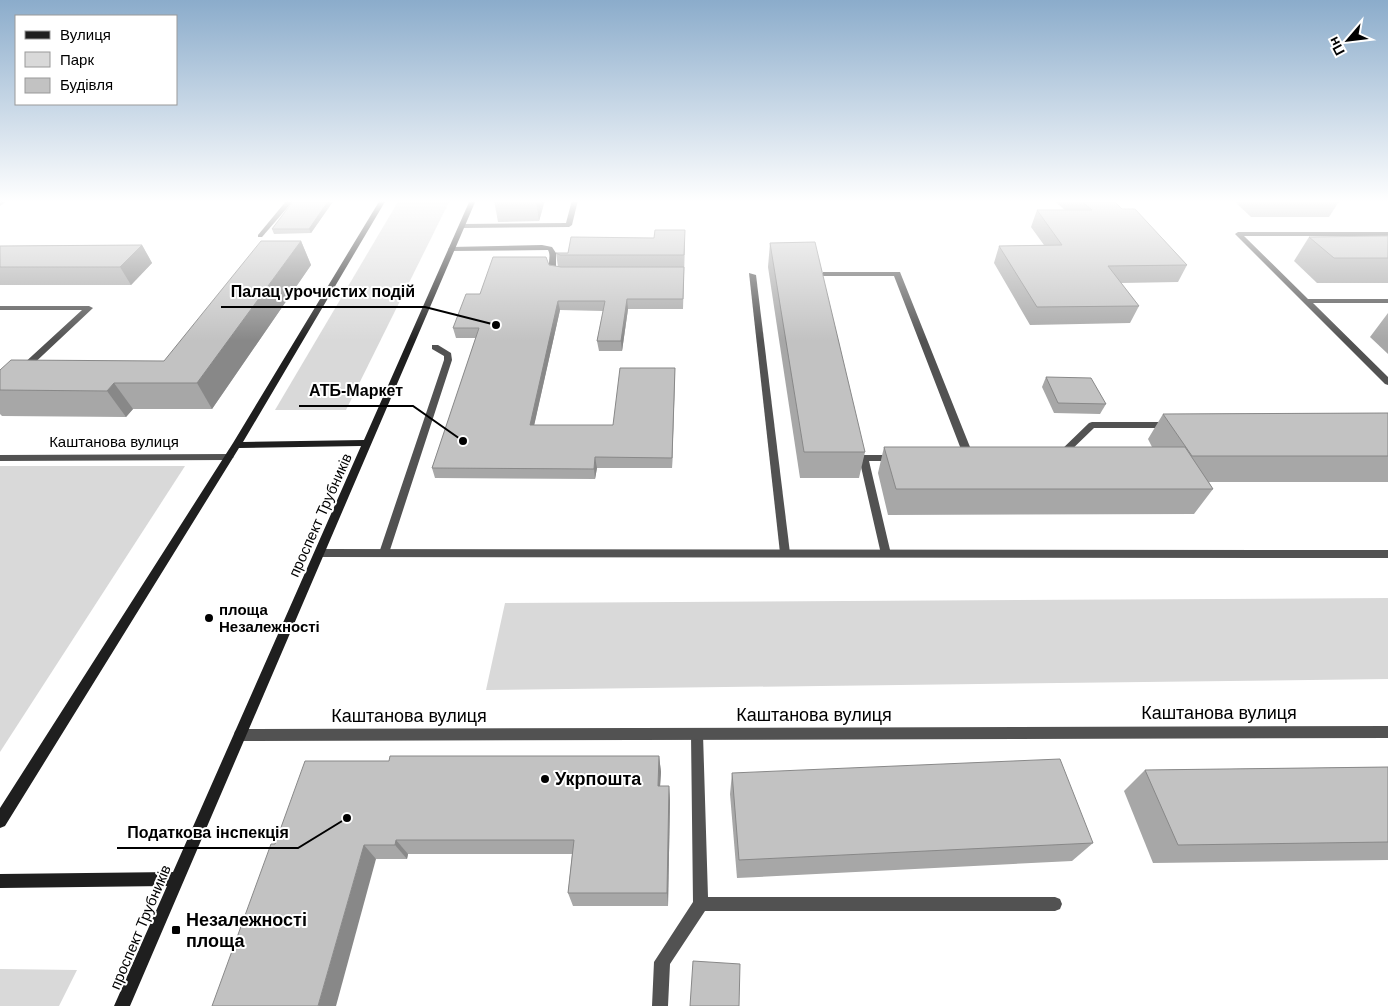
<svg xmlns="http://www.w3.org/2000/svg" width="1388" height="1006" viewBox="0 0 1388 1006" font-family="Arial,sans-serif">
  <rect width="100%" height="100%" fill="#fff"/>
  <!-- green -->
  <g fill="#d9d9d9">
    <path d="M399,200H450L346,410H275Z"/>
    <path d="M0,466H185L0,752Z"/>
    <path d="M1388,598V679L486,690L505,603Z"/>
    <path d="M0,969L77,970L59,1006H0Z"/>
  </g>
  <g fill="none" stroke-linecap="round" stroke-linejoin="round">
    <!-- service -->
    <g fill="#525252" fill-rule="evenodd">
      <path d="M287,200H294L262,237H258V235Z"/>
      <path d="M572,200H578L572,225L569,227L462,228L459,226L462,224L566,223Z"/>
      <path d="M1388,232V236H1244L1308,299H1388V303H1313L1388,377V385L1385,384L1235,234L1238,232Z"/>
      <path d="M542,245L552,247L556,253V268L564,271V275L551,273C546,265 552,257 548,250L451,251L448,249L451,247Z"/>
      <path d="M823,272H900L974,457L972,459L969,460L964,457L894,276H823Z"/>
      <path d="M749,273L756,275L790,553L789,556H781L780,553Z"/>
      <path d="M0,306H89L93,308L27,370H21V366L82,310H0Z"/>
      <path d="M432,345H438L451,353L452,360L389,553L388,556H380L379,553L444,360V356L432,349Z"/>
      <path d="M1092,422H1170L1175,425L1170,428H1094L1064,457H1058L1056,455L1058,453L1089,423Z"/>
      <path d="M864,455H895L900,458L895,461H869L891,554L890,557H882L881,554L859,458Z"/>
      <path d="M697,728L702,730L703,734L708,897H1055L1060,899L1062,904L1060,909L1055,911H705L670,964L668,1006H652L654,962L693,902L691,734L692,730Z"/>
    </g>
    <!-- minor -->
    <g fill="#525252" fill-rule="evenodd">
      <path d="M229,454L234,457L229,460L0,461V455Z"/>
      <path d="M320,549L1388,550V558L320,557L316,556L315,553L316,550Z"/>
      <path d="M1388,726V738L240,741L235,739L234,735L235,731L240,729Z"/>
    </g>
    <!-- secondary -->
    <path fill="#1f1f1f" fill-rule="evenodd" d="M380,200H386L243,442L364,440L470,200H476L130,1006H114L167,886L0,888V874L173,872L361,446L239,448L5,826L0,828V808L233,443Z"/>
  </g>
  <!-- wall -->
  <g fill="#a7a7a7">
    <path d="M294,200H334L311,233L274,234L272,229Z"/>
    <path d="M494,200H545L539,221L498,222Z"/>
    <path d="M1053,200H1113L1122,209L1187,265L1178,282L1121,283L1139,306L1130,323L1030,325L994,263L999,246L1044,245L1031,227L1037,210H1065Z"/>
    <path d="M1233,200H1340L1329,217H1251Z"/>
    <path d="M1388,236V283H1317L1294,261L1309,237Z"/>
    <path d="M301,241L311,265L212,409H133L126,417L2,416L0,414V370L164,361Z"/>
    <path d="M685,243L683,309H628L622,351H599L597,341L603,311L560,310L534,425H613L675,368L672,468H597L595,479L435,478L432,468L476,338H456L453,328L480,294L558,267L556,253H568Z"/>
    <path d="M770,243L865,452L859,478H800L768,267Z"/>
    <path d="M142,245L152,263L131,285H0V246Z"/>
    <path d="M1388,313V354L1370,337Z"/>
    <path d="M1046,377L1106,404L1100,414L1054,413L1042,387Z"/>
    <path d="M1388,413V482H1209L1213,489L1194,514L888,515L878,473L884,447H1152L1148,439L1163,414Z"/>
    <path d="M659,756L661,772L660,786H669L670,801L668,906H573L568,893L572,854H408L407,859H376L275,844L389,761Z"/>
    <path d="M1388,767V860L1153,863L1124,791L1145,770Z"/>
    <path d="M732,773L1093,843L1072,861L737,878L730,794Z"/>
  </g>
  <!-- shaded-wall -->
  <g fill="#888">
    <path d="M0,200H8L0,206Z"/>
    <path d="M329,200H334L311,233L309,229Z"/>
    <path d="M536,200H545L539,221Z"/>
    <path d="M301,241L311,265L212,409L197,383Z"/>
    <path d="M142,245L152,263L131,285L120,267Z"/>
    <path d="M627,299L628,309L622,351L621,341Z"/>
    <path d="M558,301L560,310L532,435L530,425Z"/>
    <path d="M675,368V378L672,468V458Z"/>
    <path d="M114,383L133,409L126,417L107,391Z"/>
    <path d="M595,457L597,468L595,479L594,469Z"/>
    <path d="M659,756L661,772L659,801L658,786Z"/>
    <path d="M669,786L670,801L668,906L667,893Z"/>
    <path d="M396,840L408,854L407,859L395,845Z"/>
    <path d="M364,845L376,859L336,1006H318Z"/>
  </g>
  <!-- building -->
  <g fill="#c2c2c2" stroke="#888">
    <path d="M294,200H329L309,229H272Z"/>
    <path d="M1080,200H1113L1122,209H1135L1187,265L1108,266L1139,306L1037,307L999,246L1062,245L1037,210H1092Z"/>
    <path d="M655,230H685L684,255H560L556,253H568L571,237L654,238Z"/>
    <path d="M1388,236V258H1334L1309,237Z"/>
    <path d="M261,241H301L197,383H114L107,391L0,390V370L11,360L164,361Z"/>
    <path d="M815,242L865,452H804L770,243Z"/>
    <path d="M142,245L120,267H0V246Z"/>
    <path d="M493,257H546L549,265L561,267H684L683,299H627L621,341H597L605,301H558L530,425H613L620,368H675L672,458L595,457L594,469L432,468L479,328H453L466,294H480Z"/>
    <path d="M1046,377L1091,378L1106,404L1058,403Z"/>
    <path d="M1388,413V456H1192L1163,414Z"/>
    <path d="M884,447H1185L1213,489H896Z"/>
    <path d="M390,756H659L658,786H669L667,893H568L574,840H396L395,845H364L318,1006H212L271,844H275L305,761H389Z"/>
    <path d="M1060,759L1093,843L739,860L732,773Z"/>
    <path d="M1388,767V842L1178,845L1145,770Z"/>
    <path d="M693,961L740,964L739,1006H690Z"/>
  </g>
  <!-- sky -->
  <linearGradient id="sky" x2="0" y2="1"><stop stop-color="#8baccb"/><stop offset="0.59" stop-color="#fff"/><stop offset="1" stop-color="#fff" stop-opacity="0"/></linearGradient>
  <rect width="1388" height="341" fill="url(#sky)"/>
  <!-- markers -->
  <g fill="#000" stroke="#fff" stroke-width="2">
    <circle cx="209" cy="618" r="5"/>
    <circle cx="545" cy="779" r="5"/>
    <rect x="171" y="925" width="10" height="10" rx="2.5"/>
  </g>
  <g text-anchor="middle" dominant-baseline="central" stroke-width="4" stroke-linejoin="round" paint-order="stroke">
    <!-- street labels -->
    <g font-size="15" fill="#000" stroke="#fff">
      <text x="114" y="441">Каштанова вулиця</text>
      <text transform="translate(320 515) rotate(-66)">проспект Трубників</text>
      <text transform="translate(140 927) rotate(-67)">проспект Трубників</text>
    </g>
    <!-- poi labels -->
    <g font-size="15" font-weight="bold" fill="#000" stroke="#fff" text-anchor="start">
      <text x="219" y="609">площа<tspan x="219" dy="17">Незалежності</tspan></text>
    </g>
    <!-- near-street labels -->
    <g font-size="18" fill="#000" stroke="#fff">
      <text x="1219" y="713">Каштанова вулиця</text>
      <text x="814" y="715">Каштанова вулиця</text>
      <text x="409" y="716">Каштанова вулиця</text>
    </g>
    <!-- near-poi labels -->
    <g font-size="18" font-weight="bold" fill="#000" stroke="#fff" text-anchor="start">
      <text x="555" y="779">Укрпошта</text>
      <text x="186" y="920">Незалежності<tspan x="186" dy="21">площа</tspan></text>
    </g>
  </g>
  <!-- callouts -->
  <path fill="none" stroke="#000" stroke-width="2" d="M496 325L425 307H221M463 441L413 406H299M347 818L298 848H117"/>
  <g fill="#000" stroke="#fff" stroke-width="2">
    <circle cx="496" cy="325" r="5"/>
    <circle cx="463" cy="441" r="5"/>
    <circle cx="347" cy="818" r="5"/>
  </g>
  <g font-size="16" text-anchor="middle" font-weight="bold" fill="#000" stroke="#fff" stroke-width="4" stroke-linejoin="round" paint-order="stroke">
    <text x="323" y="297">Палац урочистих подій</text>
    <text x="356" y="396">АТБ-Маркет</text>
    <text x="208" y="838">Податкова інспекція</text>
  </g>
  <!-- legend -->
  <rect x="15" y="15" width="162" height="90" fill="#ffffff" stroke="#999999"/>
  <rect x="25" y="31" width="25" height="8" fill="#1f1f1f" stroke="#999999"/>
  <text x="60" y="40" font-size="15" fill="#000000">Вулиця</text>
  <rect x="25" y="52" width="25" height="15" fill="#d9d9d9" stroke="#999999"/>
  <text x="60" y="65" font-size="15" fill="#000000">Парк</text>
  <rect x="25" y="78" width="25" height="15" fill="#c2c2c2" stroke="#999999"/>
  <text x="60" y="90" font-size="15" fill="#000000">Будівля</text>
  <!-- north arrow -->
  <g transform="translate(1348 40) rotate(242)" stroke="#ffffff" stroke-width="4" paint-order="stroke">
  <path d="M0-4L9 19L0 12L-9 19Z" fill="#000000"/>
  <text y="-8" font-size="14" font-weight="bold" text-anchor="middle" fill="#000000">Пн</text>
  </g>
</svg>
